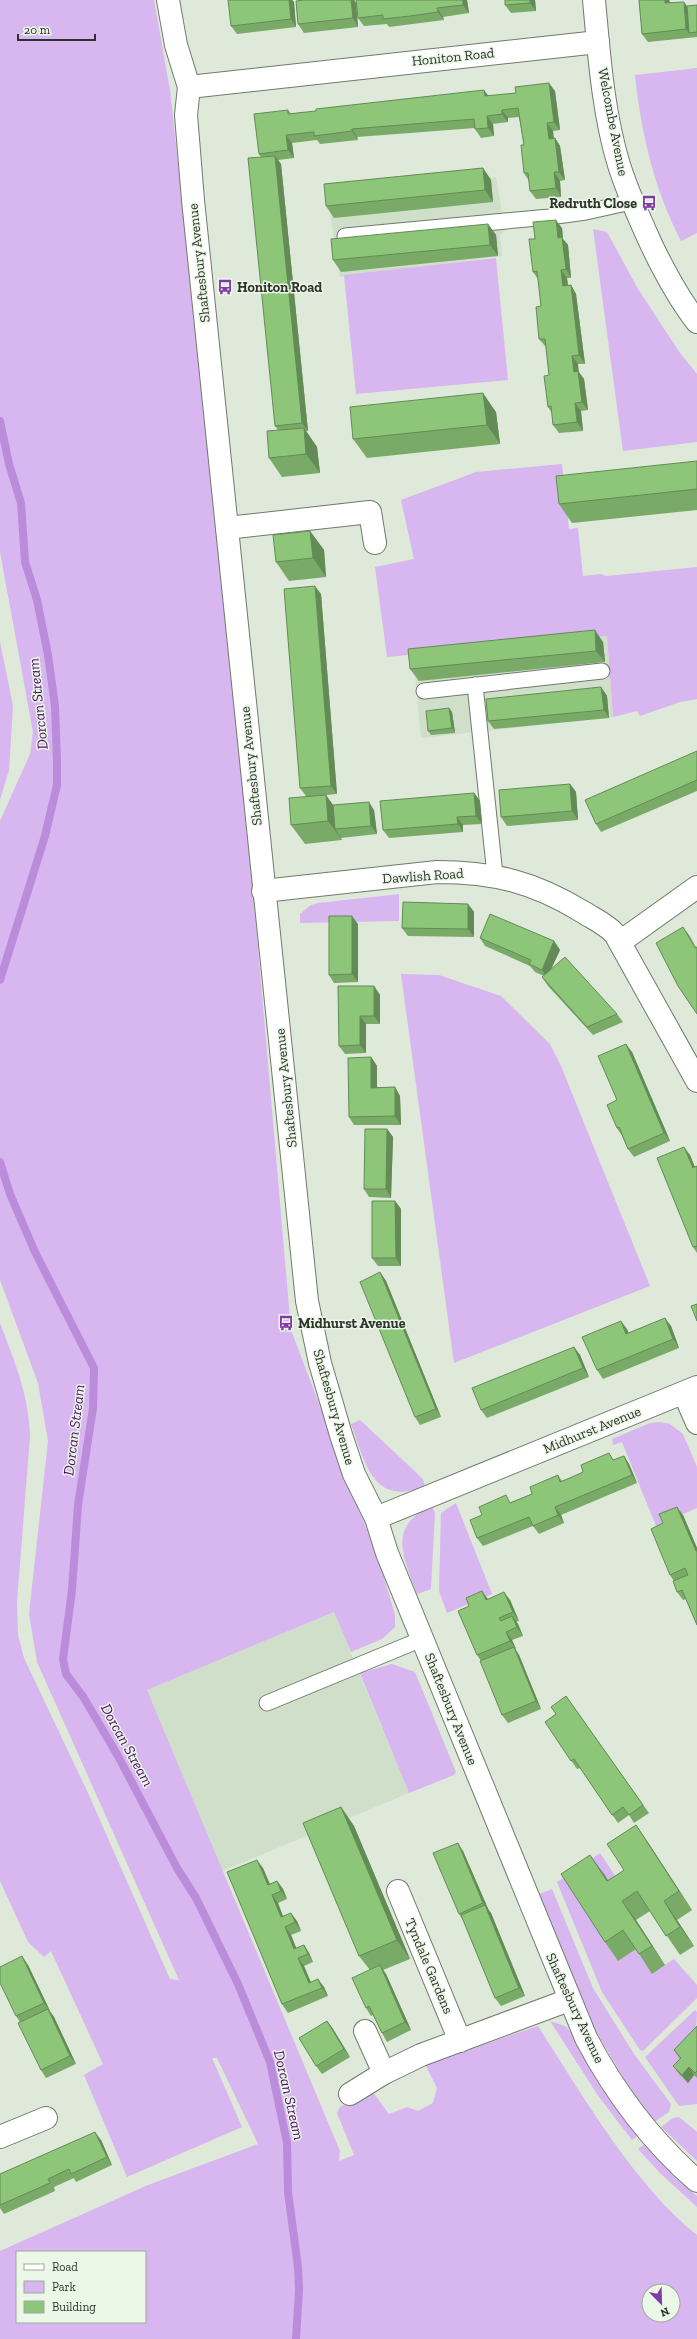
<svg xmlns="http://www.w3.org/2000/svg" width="697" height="2339" viewBox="0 0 697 2339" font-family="'Zilla Slab',serif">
  <rect width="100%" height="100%" fill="#dee9da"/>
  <!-- built -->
  <g fill="#d0dfca">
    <path d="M496,177L505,231L500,235L502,256L340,277L327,194Z"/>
    <path d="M607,636L613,717L421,738L413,655Z"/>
    <path d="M334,1612L409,1793L222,1871L147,1690Z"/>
  </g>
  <!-- green -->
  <g fill="#d8b6f0" fill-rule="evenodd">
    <path d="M0,0H154L170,90L236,693L291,1330L381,1567L395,1615V1627L382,1639L351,1652L334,1612L147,1690L340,2151L339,2161L354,2155L337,2113L340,2107L372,2091L389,2114L407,2107L418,2111L433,2103L437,2088L425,2064L538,2026C581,2093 634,2185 697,2235V2339H0V2251L148,2185L258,2144L217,2058H212L242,2127L127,2177L84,2075L103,2064L51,1951L44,1957L28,1942L0,1881V1323C14,1360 29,1395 30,1436L17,1602L18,1635L24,1658L88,1793L170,1979L179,1980L37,1662L29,1614L48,1441L38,1383L0,1280V821L30,754L33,732L0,552ZM17,2252H145V2322H17ZM649,2291H673V2315H649Z"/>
    <path d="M697,68V233L681,241C654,189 641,133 635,75Z"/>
    <path d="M593,229L607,232L638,289L680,353L697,374V442L623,451Z"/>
    <path d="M496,258L508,380L356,394L344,275Z"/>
    <path d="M562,464L569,529L578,528L583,576L601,574L606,576L697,567V699L680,702L640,716L637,711L613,717L607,636L387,657L375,567L414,559L401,500L476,472Z"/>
    <path d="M0,642L13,706L9,770L0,800Z"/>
    <path d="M399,894V921L300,923V914L311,905L318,903Z"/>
    <path d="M401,974L439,975L501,996L550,1044L561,1066L650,1286L454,1363Z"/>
    <path d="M360,1420L423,1479L425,1486C373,1508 365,1462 351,1424Z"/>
    <path d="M660,1422L670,1424L683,1434L697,1467V1508L656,1526L622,1442L613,1445L612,1439L650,1423Z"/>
    <path d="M456,1503L492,1594L447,1613L439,1591L441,1513Z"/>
    <path d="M432,1506L435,1513L431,1589L417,1594C404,1558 386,1526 432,1506Z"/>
    <path d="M392,1664L415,1672L456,1772L454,1775L409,1793L360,1673Z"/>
    <path d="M600,1853L628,1895L636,1949L652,1973L674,1959L697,1985V1998L643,2051L640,2050L602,1992L557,1882Z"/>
    <path d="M552,1889L593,1988L634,2054L671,2104L669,2112L654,2122L626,2082L593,2026L539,1894Z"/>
    <path d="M695,2010L697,2012L694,2075L697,2078V2104L679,2106L645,2057Z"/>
    <path d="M550,2021L565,2026L570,2031L600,2086L637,2136L632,2140L599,2097Z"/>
    <path d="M679,2117L697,2132V2161L661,2127L673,2118Z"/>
    <path d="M645,2144L681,2183L697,2196V2207L661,2174L638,2149Z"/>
  </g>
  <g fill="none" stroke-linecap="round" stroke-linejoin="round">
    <!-- stream -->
    <g stroke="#ba8cd9" stroke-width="8">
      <path d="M0,421L9,464L21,503L25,562L37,600L48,655L55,706L57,761V785L45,836L0,980"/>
      <path d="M0,1162L10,1194L35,1252L94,1368L93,1408L78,1505L72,1590L63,1659L66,1674L84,1698L118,1756L177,1868L196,1898L238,1984L270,2062L287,2143L288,2192L298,2267L299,2290L296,2339"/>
    </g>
    <!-- lane casing -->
    <g stroke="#707a6c" stroke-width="17">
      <g id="lane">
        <path d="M345,236L549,217L586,212L631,202"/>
        <path d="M475,685L495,875"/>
        <path d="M424,691L602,671"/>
        <path d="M267,1703L422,1639"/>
      </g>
    </g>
    <!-- street casing -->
    <g stroke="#707a6c" stroke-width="24">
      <g id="street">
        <path d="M594,0C599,54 603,113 619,165C628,193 640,220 652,246C665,273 679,299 697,322"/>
        <path d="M189,87L598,42"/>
        <path d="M227,528L370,512L375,543"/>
        <path d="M263,891L437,872C494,872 534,882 583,912C594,919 606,924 615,934L697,1081"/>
        <path d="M620,942L697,887"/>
        <path d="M684,1393L697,1423"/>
        <path d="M376,1518L697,1387"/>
        <path d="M398,1891L460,2041"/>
        <path d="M365,2031L384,2073"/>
        <path d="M350,2094L384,2073L421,2055L569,2000"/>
        <path d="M0,2137L46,2118"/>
      </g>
    </g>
    <!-- secondary casing -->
    <g stroke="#707a6c" stroke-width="24">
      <path id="secondary" d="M168,0L176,45L189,87L186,115L193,200L307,1301L320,1363L341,1435L354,1474L376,1518L387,1553L586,2038C615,2093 650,2140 697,2181"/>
    </g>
    <!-- lane -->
    <use href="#lane" stroke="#fff" stroke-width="15"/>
    <!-- street -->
    <use href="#street" stroke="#fff" stroke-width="22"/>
    <!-- secondary -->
    <use href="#secondary" stroke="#fff" stroke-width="22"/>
  </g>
  <!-- wall -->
  <g fill="#7aaa68">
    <path d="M232,0H292L294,2L296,27L237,34L231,26Z"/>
    <path d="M304,0H354L356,3L358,27L304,33L298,24Z"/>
    <path d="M467,0L469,13L443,17L444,20L389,27L387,24L364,26L358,18Z"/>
    <path d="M535,0L536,11L511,13L505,5Z"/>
    <path d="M639,0H669L670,3L687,6L697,5V37L648,42L642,34Z"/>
    <path d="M555,91L560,130L553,131L554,138H555L560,146L565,180L560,181L561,197L536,199L530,191L529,181L524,173V145L519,117L508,118V122L493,124L494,136L481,138L475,129V128L357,137L358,140L320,144L317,140L292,143L294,158L278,160L281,164L308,431H306L317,447L320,473L282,477L269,458L278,430L275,426L261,157L259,154L288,110L291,114L489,96Z"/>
    <path d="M483,168L491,180L493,202L334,218L326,206Z"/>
    <path d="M488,224L496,235L498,256L341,272L333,260Z"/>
    <path d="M562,228L563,239L568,245L571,278H567L568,286L571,285L576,294L585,364H578V371L584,379L588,410L581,411L583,431L559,433L553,425L552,413L548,407L549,375L546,347L539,339L541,306L538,279L533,272L535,239Z"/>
    <path d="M496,412L500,444L367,458L353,439Z"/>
    <path d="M697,461V510L572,523L559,504Z"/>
    <path d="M310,531L324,550L326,577L289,581L276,562Z"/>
    <path d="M321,594L337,794L326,795L333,805L374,810L377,834L341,838L342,840L305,844L291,825L306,796L300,788Z"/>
    <path d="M603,642L605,662L419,681L410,669Z"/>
    <path d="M601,687L607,696L609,718L494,729L488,721Z"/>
    <path d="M449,708L452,712L455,733L431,735L428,731Z"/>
    <path d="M697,751V791L601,832L596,824Z"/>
    <path d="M570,784L576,792L578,820L507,826L501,817Z"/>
    <path d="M474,793L480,801L482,824L463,825V832L389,838L383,830Z"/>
    <path d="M468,904L474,912V937L408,936L402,928Z"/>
    <path d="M358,924V982L334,983L329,975Z"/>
    <path d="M480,938L554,941L560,950L551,969L617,1014L623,1022L593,1035L548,986L542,977L544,976L535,972L530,966L485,946Z"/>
    <path d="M374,986L380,995V1024H366V1053L345,1054L339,1046Z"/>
    <path d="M632,1052L670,1141L634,1157L628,1149L622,1136L617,1128V1100Z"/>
    <path d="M371,1057L377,1066V1087H395L400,1096L401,1125H354L349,1117Z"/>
    <path d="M387,1129L393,1137L391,1198L369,1197L364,1189Z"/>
    <path d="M690,1155L695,1167L697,1166V1253L693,1247Z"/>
    <path d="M395,1201L401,1209V1266H378L372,1258Z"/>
    <path d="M380,1272L386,1281L441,1417L420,1425L415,1417Z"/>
    <path d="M671,1326L679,1348L603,1379L597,1370L627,1329L628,1333Z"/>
    <path d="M574,1347L580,1355L589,1377L487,1418L481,1410Z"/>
    <path d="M624,1456L629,1464L637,1483L561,1515L564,1523L539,1534L533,1526L483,1546L477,1538L511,1502L532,1494L558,1475L562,1481Z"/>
    <path d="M683,1515L697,1548V1625L686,1599L683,1600L677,1592L674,1581L670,1575L663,1523Z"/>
    <path d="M488,1599L510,1600L519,1621L516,1622L518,1624L523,1636L512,1640L516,1649H515L519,1655L541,1709L508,1723L502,1715L481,1661L477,1655Z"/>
    <path d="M566,1696L649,1813L634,1823L629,1815L618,1823L580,1768L577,1769L545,1722L556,1714Z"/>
    <path d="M341,1807L354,1826L410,1959L383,1970L386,1974L411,2030L387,2042L382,2033L373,2015L371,2016L366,2008L370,1970L359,1956Z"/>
    <path d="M636,1825L649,1844L692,1910L677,1920L694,1946L680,1955L650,1911L636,1920L665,1965L652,1974L636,1949L618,1961L605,1942L604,1874L608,1881L624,1870Z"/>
    <path d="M463,1851L489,1911L491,1913L525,1996L501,2006L495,1998L463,1920L459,1914Z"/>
    <path d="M263,1868L270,1884L277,1881L283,1889L287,1899L278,1903L283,1916L297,1921L301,1931L291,1935L296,1948L304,1945L309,1953L313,1962L304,1966L311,1982L324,1987L328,1996L288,2013L282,2004Z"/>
    <path d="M28,1965L50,2011L54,2017L76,2064L46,2078L41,2070L20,2022L16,2016Z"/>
    <path d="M327,2021L333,2029L350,2057L322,2074L316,2066Z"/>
    <path d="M697,2026V2078L694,2075L688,2083L679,2074L673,2066L680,2059L674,2050Z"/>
    <path d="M101,2140L112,2165L76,2182L74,2178L54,2187L55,2191L4,2214L0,2208V2174Z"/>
  </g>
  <!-- shaded-wall -->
  <g fill="#638b55">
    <path d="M289,0H292L294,2L296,27L291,19Z"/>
    <path d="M351,0H354L356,3L358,27L353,18Z"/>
    <path d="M463,0H467L469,13L463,5Z"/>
    <path d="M530,0H535L536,11L530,3Z"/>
    <path d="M665,0H669L670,2L671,12L665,3Z"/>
    <path d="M684,2L690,10L689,33L686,29Z"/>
    <path d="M437,8L443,17L444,20L438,12Z"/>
    <path d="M549,83L555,91L560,130L554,122Z"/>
    <path d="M484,90L490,98L485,96Z"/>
    <path d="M502,110L508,118V122L502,114Z"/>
    <path d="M487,116L493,124L494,136L488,128Z"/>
    <path d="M547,123L553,131L554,147L549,139Z"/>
    <path d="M352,129L357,137L358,140L352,131Z"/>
    <path d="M286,135L292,143L294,158L288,150Z"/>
    <path d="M555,138L560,146L565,180L559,172Z"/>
    <path d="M275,156L281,164L308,431L302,423Z"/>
    <path d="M483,168L491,180L493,202L485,190Z"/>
    <path d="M554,172L560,181L561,197L556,188Z"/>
    <path d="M556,220L562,228L563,239L568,245L571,278L566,269L558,238Z"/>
    <path d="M488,224L496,235L498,256L490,245Z"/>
    <path d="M561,270L567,278L569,294L563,286Z"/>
    <path d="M571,285L576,294L585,364L579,355Z"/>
    <path d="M572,356L578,364L579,373L578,371L584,379L588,410L582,402L574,372Z"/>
    <path d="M483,393L496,412L500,444L487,425Z"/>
    <path d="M575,403L581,411L583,431L577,422Z"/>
    <path d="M304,428L317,447L320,473L306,454Z"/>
    <path d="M310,531L324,550L326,577L313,558Z"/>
    <path d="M315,586L321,594L337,794L331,786Z"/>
    <path d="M595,630L603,642L605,662L596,651Z"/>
    <path d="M601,687L607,696L609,718L604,710Z"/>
    <path d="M449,708L452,712L455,733L452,728Z"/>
    <path d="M570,784L576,792L578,820L572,811Z"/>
    <path d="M474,793L480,801L482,824L476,816Z"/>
    <path d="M326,795L339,814L335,829L341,838L342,840L328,821Z"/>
    <path d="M369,802L374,810L377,834L371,826Z"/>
    <path d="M457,817L463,825V832L458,824Z"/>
    <path d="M468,904L474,912V937L468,929Z"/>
    <path d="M352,916L358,924V982L352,974Z"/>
    <path d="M683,927L689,935L697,949V950Z"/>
    <path d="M554,941L560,950L547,978L542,970Z"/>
    <path d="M374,986L380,995V1024L374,1016Z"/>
    <path d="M360,1016L366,1024V1053L360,1045Z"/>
    <path d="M626,1044L632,1052L670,1141L664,1133Z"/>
    <path d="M371,1057L377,1066V1096L371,1088Z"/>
    <path d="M395,1087L400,1096L401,1125L395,1116Z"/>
    <path d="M387,1129L393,1137L391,1198L386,1189Z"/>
    <path d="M684,1147L690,1155L697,1173L693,1168Z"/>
    <path d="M395,1201L401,1209V1266L396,1258Z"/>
    <path d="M380,1272L386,1281L441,1417L436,1409Z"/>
    <path d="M665,1318L671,1326L679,1348L673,1339Z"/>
    <path d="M621,1321L627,1329L632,1342L626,1334Z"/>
    <path d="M574,1347L580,1355L589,1377L583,1368Z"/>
    <path d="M624,1456L629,1464L637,1483L632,1475Z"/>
    <path d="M555,1507L561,1515L564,1523L558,1515Z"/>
    <path d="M677,1507L683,1515L697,1548V1553Z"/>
    <path d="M482,1591L488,1599L492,1608L486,1600Z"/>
    <path d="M504,1592L510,1600L519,1621L513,1612Z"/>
    <path d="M512,1616L518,1624L523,1636L517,1627Z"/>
    <path d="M506,1632L512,1640L516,1649L510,1641Z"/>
    <path d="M514,1647L519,1655L541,1709L536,1701Z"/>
    <path d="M341,1807L354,1826L410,1959L397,1940Z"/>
    <path d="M636,1825L649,1844L692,1910L679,1891Z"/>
    <path d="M458,1843L463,1851L489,1911L483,1903Z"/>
    <path d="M590,1855L604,1874L620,1900L607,1881Z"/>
    <path d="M257,1860L263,1868L273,1893L268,1885Z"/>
    <path d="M277,1881L283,1889L287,1899L281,1891Z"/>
    <path d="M272,1895L278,1903L286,1925L281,1917Z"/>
    <path d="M622,1901L636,1920L665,1965L652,1946Z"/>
    <path d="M664,1901L677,1920L694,1946L680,1927Z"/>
    <path d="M485,1905L491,1913L525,1996L519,1988Z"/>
    <path d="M291,1913L297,1921L301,1931L295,1922Z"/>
    <path d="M285,1927L291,1935L300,1957L294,1949Z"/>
    <path d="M304,1945L309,1953L313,1962L308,1954Z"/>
    <path d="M22,1956L28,1965L50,2011L44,2003Z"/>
    <path d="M298,1958L304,1966L314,1991L309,1983Z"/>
    <path d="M380,1965L386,1974L411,2030L405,2022Z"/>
    <path d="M318,1979L324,1987L328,1996L322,1988Z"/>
    <path d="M48,2009L54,2017L76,2064L70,2056Z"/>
    <path d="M327,2021L333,2029L350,2057L344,2049Z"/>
    <path d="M689,2067L694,2075L688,2083L682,2075Z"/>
    <path d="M95,2132L101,2140L112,2165L107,2157Z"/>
  </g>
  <!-- building -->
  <g fill="#8ec679" stroke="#638b55">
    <path d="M228,0H289L291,19L231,26Z"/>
    <path d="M304,0H351L353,18L298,24L296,1Z"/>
    <path d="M356,0H463V5L437,8L438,12L410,16L383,19V15L358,18Z"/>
    <path d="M505,0H530V3L505,5Z"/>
    <path d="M639,0H665V3L684,2L686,29L642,34Z"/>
    <path d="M697,5V32L689,33L687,6Z"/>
    <path d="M549,83L554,122L547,123L549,139L555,138L559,172H554L556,188L530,191L528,173H524L521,145H524L518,108L502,110V114L487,116L488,128L475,129L474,119L352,129V131L314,136V132L286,135L288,150L259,154L254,114L288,110V114L297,113L316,111V109L484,90L485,96L516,93L515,87Z"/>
    <path d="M275,156L302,423L275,426L248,158Z"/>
    <path d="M483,168L485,190L326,206L324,184Z"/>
    <path d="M556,220L558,238L562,237L566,269L561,270L563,286L571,285L579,355L572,356L574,372L578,371L582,402L575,403L577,422L553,425L551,406L548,407L544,376L549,375L545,339H539L536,307L541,306L537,271L533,272L529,239H535L533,222Z"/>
    <path d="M488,224L490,245L333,260L331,239Z"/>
    <path d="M483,393L487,425L353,439L350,407Z"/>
    <path d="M304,428L306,454L269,458L267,431Z"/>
    <path d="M697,461V489L559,504L556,476Z"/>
    <path d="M310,531L313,558L276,562L273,535Z"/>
    <path d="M315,586L331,786L300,788L284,589Z"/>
    <path d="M595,630L596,651L410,669L408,649Z"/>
    <path d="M601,687L604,710L488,721L486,699Z"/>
    <path d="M449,708L452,728L428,731L426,711Z"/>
    <path d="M697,751V780L596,824L585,800Z"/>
    <path d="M570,784L572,811L501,817L499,790Z"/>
    <path d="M474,793L476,816L457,817L458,824L383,830L380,801Z"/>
    <path d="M326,795L328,821L291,825L289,798Z"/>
    <path d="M369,802L371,826L335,829L333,805Z"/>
    <path d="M403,902L468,904V929L402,928Z"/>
    <path d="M490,914L554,941L542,970L529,964L531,960L480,938Z"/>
    <path d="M329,916H352V974L329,975Z"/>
    <path d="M683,927L695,948L697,947V1014L678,986L656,943Z"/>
    <path d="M565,957L617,1014L587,1027L542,977Z"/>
    <path d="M338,986H374V1016H360V1045L339,1046Z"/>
    <path d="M626,1044L664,1133L628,1149L619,1127L617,1128L607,1105L617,1100L598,1056Z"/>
    <path d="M371,1057V1088L395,1087V1116L349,1117L348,1058Z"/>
    <path d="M365,1129H387L386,1189H364Z"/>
    <path d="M684,1147L693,1168L697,1166V1247V1246L693,1247L657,1158Z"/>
    <path d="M372,1201H395L396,1258H372Z"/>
    <path d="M380,1272L436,1409L415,1417L360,1282Z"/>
    <path d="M697,1304V1321L691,1306Z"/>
    <path d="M665,1318L673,1339L597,1370L582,1337L621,1321L626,1334Z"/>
    <path d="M574,1347L583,1368L481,1410L472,1388Z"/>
    <path d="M609,1453L613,1460L624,1456L632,1475L555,1507L558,1515L533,1526L529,1517L477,1538L470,1520L482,1515L479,1507L506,1495L510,1503L532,1494L530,1487L558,1475L560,1482L572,1477L583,1472L581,1465Z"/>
    <path d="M677,1507L696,1551H697V1625L682,1590L677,1592L673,1581L688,1575L685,1568L670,1575L651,1529L663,1523L659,1514Z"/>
    <path d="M482,1591L486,1600L504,1592L513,1612L499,1618L501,1621L512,1616L517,1627L506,1632L510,1641L477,1655L458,1611L469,1606L466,1598Z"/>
    <path d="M514,1647L536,1701L502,1715L480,1661Z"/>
    <path d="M566,1696L643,1805L629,1815L623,1807L612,1815L574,1759L571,1761L545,1722L556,1714L551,1707Z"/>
    <path d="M341,1807L397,1940L359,1956L303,1823Z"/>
    <path d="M636,1825L679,1891L664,1901L680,1927L666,1936L637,1891L622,1901L652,1946L639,1954L623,1930L605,1942L561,1874L590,1855L607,1881L620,1873L624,1870L607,1844Z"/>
    <path d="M458,1843L483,1903L459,1914L433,1853Z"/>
    <path d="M257,1860L268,1885L277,1881L281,1891L272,1895L281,1917L291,1913L295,1922L285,1927L294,1949L304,1945L308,1954L298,1958L309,1983L318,1979L322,1988L282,2004L227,1872Z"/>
    <path d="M485,1905L519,1988L495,1998L461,1915Z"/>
    <path d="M22,1956L44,2003L16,2016L0,1983V1967Z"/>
    <path d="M380,1965L405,2022L382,2033L369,2006L366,2008L352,1978Z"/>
    <path d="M48,2009L70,2056L41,2070L18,2023Z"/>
    <path d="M327,2021L344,2049L316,2066L299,2038Z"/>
    <path d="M697,2026V2071L695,2073L689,2067L682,2075L673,2066L681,2058L674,2050Z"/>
    <path d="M95,2132L107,2157L71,2174L69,2169L48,2179L50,2183L0,2205V2174Z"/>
  </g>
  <!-- icons -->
  <defs>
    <g id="bus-bare" transform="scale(1.2)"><path d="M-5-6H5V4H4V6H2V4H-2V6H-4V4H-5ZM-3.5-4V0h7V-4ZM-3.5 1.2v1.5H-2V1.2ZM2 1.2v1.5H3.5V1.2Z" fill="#8239ab" stroke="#ebf7e7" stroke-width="2.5" paint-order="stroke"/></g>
  </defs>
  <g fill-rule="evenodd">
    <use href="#bus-bare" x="649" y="203"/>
    <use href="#bus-bare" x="225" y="287"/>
    <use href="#bus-bare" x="286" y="1323"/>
  </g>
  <g text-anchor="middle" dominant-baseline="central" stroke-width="3" stroke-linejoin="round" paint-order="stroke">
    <!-- street labels -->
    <g font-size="14" fill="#2e332d" stroke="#ebf7e7">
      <text transform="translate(453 57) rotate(-6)">Honiton Road</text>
      <text transform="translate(613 122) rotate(79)">Welcombe Avenue</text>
      <text transform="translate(199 263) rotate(-96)">Shaftesbury Avenue</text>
      <text transform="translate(251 766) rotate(-96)">Shaftesbury Avenue</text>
      <text transform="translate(423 876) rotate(-4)">Dawlish Road</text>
      <text transform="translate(286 1088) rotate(-96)">Shaftesbury Avenue</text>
      <text transform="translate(334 1407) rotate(74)">Shaftesbury Avenue</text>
      <text transform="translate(592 1430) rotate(-22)">Midhurst Avenue</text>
      <text transform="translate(451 1709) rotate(68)">Shaftesbury Avenue</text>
      <text transform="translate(429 1966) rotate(67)">Tyndale Gardens</text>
      <text transform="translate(575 2008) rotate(65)">Shaftesbury Avenue</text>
    </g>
    <!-- poi labels -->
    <g font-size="14" font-weight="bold" fill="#2e332d" stroke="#ebf7e7" text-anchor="start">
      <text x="637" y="203" text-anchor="end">Redruth Close</text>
      <text x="237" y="287">Honiton Road</text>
      <text x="298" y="1323">Midhurst Avenue</text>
    </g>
    <!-- water labels -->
    <g font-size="15" font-style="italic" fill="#4a0968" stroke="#ebf7e7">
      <text transform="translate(38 704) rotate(-96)">Dorcan Stream</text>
      <text transform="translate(74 1430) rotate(-83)">Dorcan Stream</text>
      <text transform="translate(127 1745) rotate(61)">Dorcan Stream</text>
      <text transform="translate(289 2095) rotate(77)">Dorcan Stream</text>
    </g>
  </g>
  <!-- legend -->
  <rect x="16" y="2251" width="130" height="72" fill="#ebf7e7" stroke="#9fa99d"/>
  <rect x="24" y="2264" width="20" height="6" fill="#ffffff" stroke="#9fa99d"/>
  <text x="52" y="2271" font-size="12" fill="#2e332d">Road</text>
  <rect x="24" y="2281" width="20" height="12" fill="#d8b6f0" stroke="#9fa99d"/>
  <text x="52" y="2291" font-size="12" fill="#2e332d">Park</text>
  <rect x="24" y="2301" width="20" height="12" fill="#8ec679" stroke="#9fa99d"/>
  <text x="52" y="2311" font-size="12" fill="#2e332d">Building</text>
  <!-- north arrow -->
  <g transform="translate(661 2303) rotate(157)"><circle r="19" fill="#ebf7e7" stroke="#9fa99d"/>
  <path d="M0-3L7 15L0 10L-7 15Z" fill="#8239ab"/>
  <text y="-6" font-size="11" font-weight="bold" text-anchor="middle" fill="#2e332d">N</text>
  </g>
  <!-- scale -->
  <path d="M18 34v6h77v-6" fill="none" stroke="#2e332d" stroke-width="2"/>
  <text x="24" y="34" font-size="12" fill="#2e332d" stroke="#ebf7e7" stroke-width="3" paint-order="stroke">20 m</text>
</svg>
